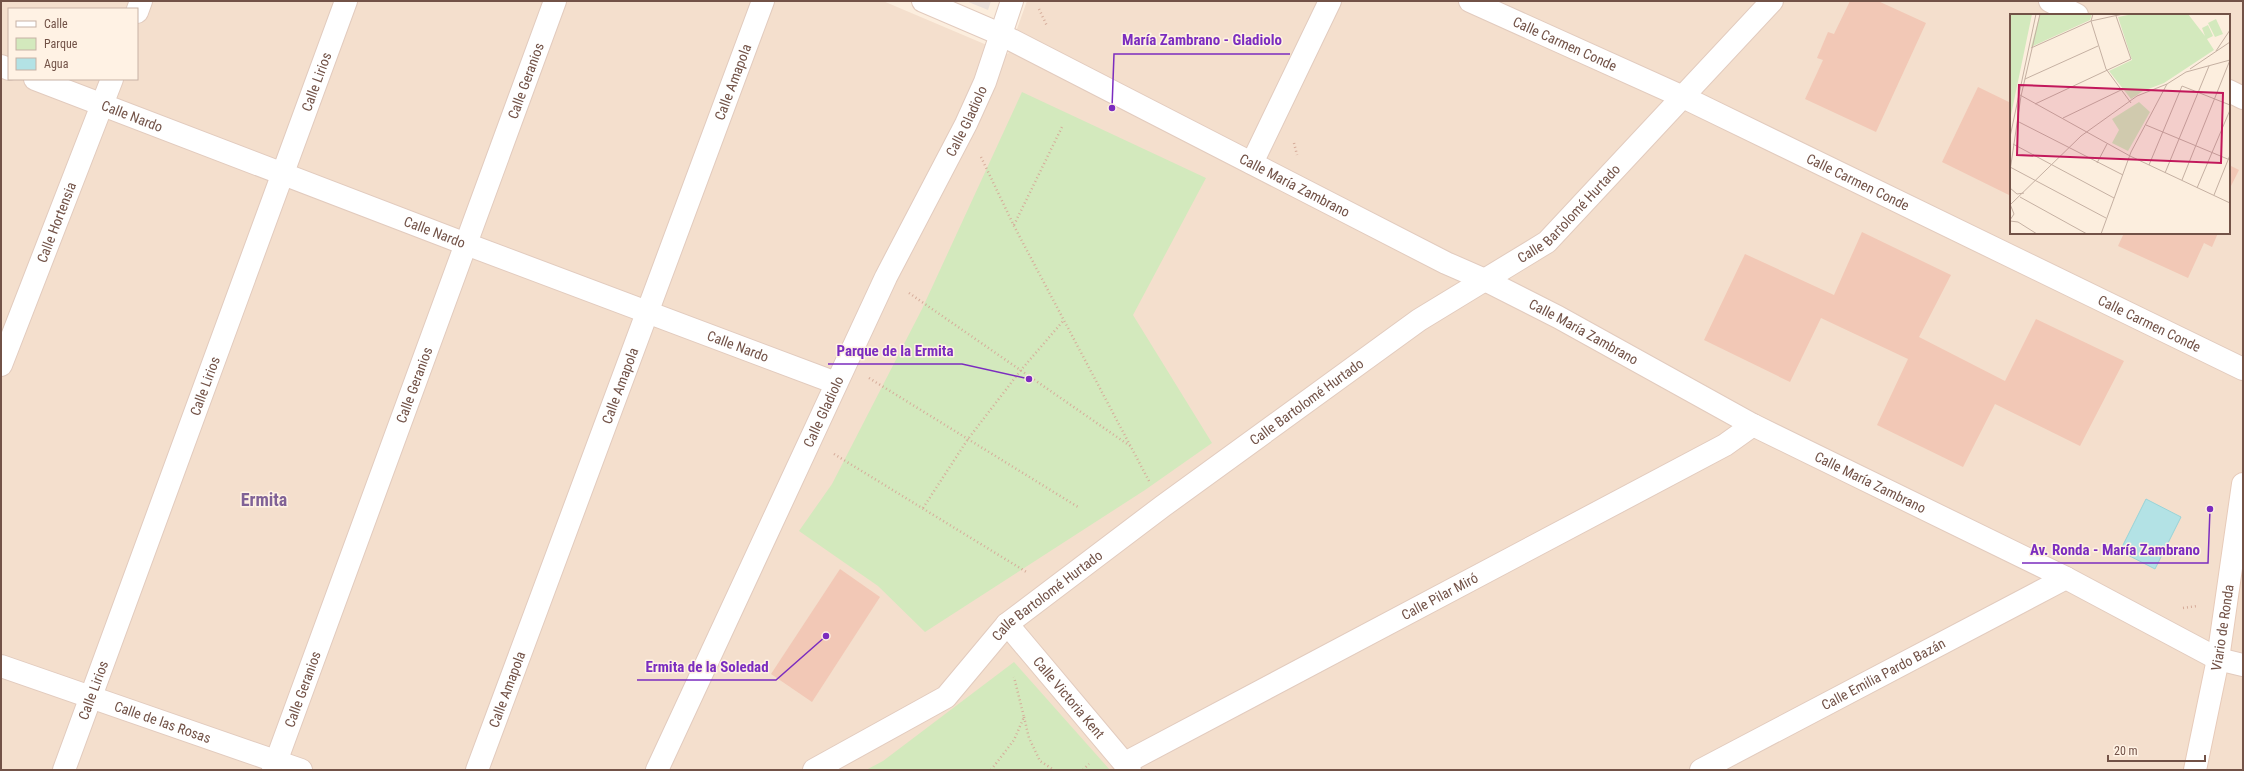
<svg xmlns="http://www.w3.org/2000/svg" width="2244" height="771" viewBox="0 0 2244 771" font-family="'Roboto Condensed',sans-serif">
  <rect width="100%" height="100%" fill="#fceede"/>
  <!-- residential -->
  <path fill="#f4dfcd" fill-rule="evenodd" d="M1,1H883L1008,54L1027,1H2243V770H1ZM9,9H137V79H9ZM2011,15H2229V233H2011Z"/>
  <!-- industrial -->
  <path fill="#eae0da" d="M966,1H991L988,10Z"/>
  <!-- green -->
  <g fill="#d3e9bd">
    <path d="M1022,92L1206,178L1133,315L1212,443L1145,490L925,632L878,586L799,531L832,484L922,309Z"/>
    <path d="M1014,662L1110,770H866L883,761Z"/>
  </g>
  <!-- water -->
  <path fill="#b3e2e5" stroke="#99d3d7" d="M2146,499L2181,517L2155,569L2120,551Z"/>
  <!-- building -->
  <g fill="#f2c8b6">
    <path d="M1850,1H1878L1926,23L1876,132L1805,99L1823,60L1817,58L1828,32L1834,34Z"/>
    <path d="M1978,87L2011,103V196L1942,162Z"/>
    <path d="M2229,165L2239,170L2229,190Z"/>
    <path d="M1862,232L1951,275L1919,337L2005,381L2036,319L2124,361L2080,446L1995,404L1963,467L1877,425L1908,359L1821,318L1790,382L1704,340L1745,254L1834,295Z"/>
    <path d="M2124,233H2218L2212,247L2204,243L2188,278L2118,246Z"/>
    <path d="M840,569L880,597L812,702L771,674Z"/>
  </g>
  <g fill="none" stroke-linecap="round" stroke-linejoin="round">
    <!-- street casing -->
    <g stroke="#e2cbbe" stroke-width="24">
      <g id="street">
        <path id="s1" d="M923,1L1000,34L1446,263L1485,280L1558,317L1753,425L2066,578L2218,659L2243,665"/>
        <path id="s2" d="M1470,1L1683,97L2243,369"/>
        <path d="M2050,1L2077,15"/>
        <path d="M137,12L141,1"/>
        <path d="M1,66L9,69"/>
        <path id="s3" d="M35,79L466,244L836,383"/>
        <path d="M2229,91L2243,98"/>
        <path d="M1252,163L1330,1"/>
        <path id="s4" d="M1,365L112,79"/>
        <path id="s5" d="M1007,624L1130,770"/>
        <path id="s6" d="M1,666L301,770"/>
        <path id="s7" d="M1125,763L1725,445L1753,425"/>
        <path id="s8" d="M64,770L346,1"/>
        <path id="s9" d="M273,770L555,1"/>
        <path id="s10" d="M477,770L763,1"/>
        <path id="s11" d="M657,770L886,277L966,124L985,82L1012,1"/>
        <path id="s12" d="M814,770L946,697L1007,624L1163,506L1419,320L1547,242L1772,1"/>
        <path id="s13" d="M1701,770L2066,578"/>
      </g>
    </g>
    <!-- secondary casing -->
    <g stroke="#e7cbba" stroke-width="24">
      <g id="secondary">
        <path id="s14" d="M2195,770L2218,659L2243,484"/>
      </g>
    </g>
    <!-- path -->
    <g stroke="#d6ac9a" stroke-width="2.5" stroke-dasharray="1 3" stroke-linecap="butt">
      <path d="M1039,9L1047,26"/>
      <path d="M1294,143L1297,155"/>
      <path d="M981,157L1014,226L1149,481"/>
      <path d="M1014,225L1063,125"/>
      <path d="M909,293L1130,446"/>
      <path d="M869,378L1078,507"/>
      <path d="M834,454L1028,573"/>
      <path d="M923,508L968,439L1021,370L1064,320"/>
      <path d="M2183,608L2197,606"/>
      <path d="M1024,717L1029,738L1040,761L1054,770"/>
      <path d="M991,770L1014,740L1024,717L1014,677"/>
      <path d="M1083,770L1089,764"/>
    </g>
    <!-- street -->
    <use href="#street" stroke="#fff" stroke-width="22"/>
    <!-- secondary -->
    <use href="#secondary" stroke="#fff" stroke-width="22"/>
  </g>
  <g text-anchor="middle" dominant-baseline="central" stroke-width="3" stroke-linejoin="round" paint-order="stroke">
    <!-- street labels -->
    <g font-size="14" fill="#725247" stroke="#fff2e4">
      <text stroke="none"><textPath href="#s2" startOffset="104">Calle Carmen Conde</textPath></text>
      <text stroke="none"><textPath href="#s8" startOffset="733">Calle Lirios</textPath></text>
      <text stroke="none"><textPath href="#s9" startOffset="734">Calle Geranios</textPath></text>
      <text stroke="none"><textPath href="#s10" startOffset="734">Calle Amapola</textPath></text>
      <text stroke="none"><textPath href="#s3" startOffset="104">Calle Nardo</textPath></text>
      <text stroke="none"><textPath href="#s11" startOffset="719">Calle Gladiolo</textPath></text>
      <text stroke="none"><textPath href="#s2" startOffset="428">Calle Carmen Conde</textPath></text>
      <text stroke="none"><textPath href="#s1" startOffset="415">Calle María Zambrano</textPath></text>
      <text stroke="none"><textPath href="#s12" startOffset="943">Calle Bartolomé Hurtado</textPath></text>
      <text stroke="none"><textPath href="#s4" startOffset="153">Calle Hortensia</textPath></text>
      <text stroke="none"><textPath href="#s3" startOffset="428">Calle Nardo</textPath></text>
      <text stroke="none"><textPath href="#s2" startOffset="752">Calle Carmen Conde</textPath></text>
      <text stroke="none"><textPath href="#s1" startOffset="739">Calle María Zambrano</textPath></text>
      <text stroke="none"><textPath href="#s3" startOffset="752">Calle Nardo</textPath></text>
      <text stroke="none"><textPath href="#s8" startOffset="409">Calle Lirios</textPath></text>
      <text stroke="none"><textPath href="#s9" startOffset="410">Calle Geranios</textPath></text>
      <text stroke="none"><textPath href="#s10" startOffset="410">Calle Amapola</textPath></text>
      <text stroke="none"><textPath href="#s12" startOffset="619">Calle Bartolomé Hurtado</textPath></text>
      <text stroke="none"><textPath href="#s11" startOffset="395">Calle Gladiolo</textPath></text>
      <text stroke="none"><textPath href="#s1" startOffset="1063">Calle María Zambrano</textPath></text>
      <text stroke="none"><textPath href="#s7" startOffset="356">Calle Pilar Miró</textPath></text>
      <text stroke="none"><textPath href="#s12" startOffset="295">Calle Bartolomé Hurtado</textPath></text>
      <text stroke="none"><textPath href="#s14" startOffset="145">Viario de Ronda</textPath></text>
      <text stroke="none"><textPath href="#s13" startOffset="206">Calle Emilia Pardo Bazán</textPath></text>
      <text stroke="none"><textPath href="#s8" startOffset="85">Calle Lirios</textPath></text>
      <text stroke="none"><textPath href="#s10" startOffset="86">Calle Amapola</textPath></text>
      <text stroke="none"><textPath href="#s9" startOffset="86">Calle Geranios</textPath></text>
      <text stroke="none"><textPath href="#s5" startOffset="96">Calle Victoria Kent</textPath></text>
      <text stroke="none"><textPath href="#s6" startOffset="171">Calle de las Rosas</textPath></text>
    </g>
    <!-- district labels -->
    <g font-size="18" font-weight="bold" fill="#806296" stroke="#fff2e4">
      <text x="264" y="499">Ermita</text>
    </g>
  </g>
  <!-- overview -->
  <g transform="translate(2010 14)">
    <rect width="220" height="220" fill="#fceede"/>
    <path d="M0,0H22L0,106ZM30,0H82L80,6L21,33ZM123,0H178L195,22L192,14L198,11L203,22L197,25L204,36L154,69L133,77L121,85L99,57L122,46L108,3ZM206,5L213,20L205,23L198,9ZM129,88L140,98L118,137L102,129L109,116L102,105Z" fill="#d3e9bd"/>
    <path fill="none" stroke="#c5b0a2" stroke-width="1" d="M83,0L81,7L96,55L121,89M21,34L81,7L113,0M206,37L220,16M180,55L220,28M15,65L88,32M10,81L120,142L220,189M25,90L121,45L106,2M53,104L111,76M7,107L113,161M136,111L220,146M0,123L26,0M3,130L104,184M87,149L97,130M139,151L172,72L220,91M0,153L96,204M0,157L11,82L30,0M155,159L199,52M172,166L220,46M0,174L7,180L14,179M187,174L220,96M204,181L220,141M10,183L77,220M0,190L4,200L0,206M1,190L71,122L127,82L157,70L176,58L220,46M0,207L8,208L27,220M91,220L121,138L157,70"/>
    <path fill="#c2185b" fill-opacity="0.15" stroke="#c2185b" stroke-width="2" d="M9,71L213,79L211,149L7,141Z"/>
    <rect width="220" height="220" fill="none" stroke="#725247" stroke-width="2"/>
  </g>
  <!-- callouts -->
  <path fill="none" stroke="#7b2cbf" stroke-width="1.5" d="M1112 108L1114 54H1290M1029 379L962 364H828M2210 509L2208 563H2022M826 636L776 680H637"/>
  <g fill="#7b2cbf" stroke="#fff2e4" stroke-width="1.5">
    <circle cx="1112" cy="108" r="4"/>
    <circle cx="1029" cy="379" r="4"/>
    <circle cx="2210" cy="509" r="4"/>
    <circle cx="826" cy="636" r="4"/>
  </g>
  <g font-size="15" text-anchor="middle" font-weight="bold" fill="#7b2cbf" stroke="#fff2e4" stroke-width="3" stroke-linejoin="round" paint-order="stroke">
    <text x="1202" y="45">María Zambrano - Gladiolo</text>
    <text x="895" y="356">Parque de la Ermita</text>
    <text x="2115" y="555">Av. Ronda - María Zambrano</text>
    <text x="707" y="672">Ermita de la Soledad</text>
  </g>
  <!-- border -->
  <rect width="2244" height="771" fill="none" stroke="#725247" stroke-width="4"/>
  <!-- legend -->
  <rect x="8" y="8" width="130" height="72" fill="#fff2e4" stroke="#c7b2a5"/>
  <rect x="16" y="21" width="20" height="6" fill="#ffffff" stroke="#c7b2a5"/>
  <text x="44" y="28" font-size="12" fill="#725247">Calle</text>
  <rect x="16" y="38" width="20" height="12" fill="#d3e9bd" stroke="#c7b2a5"/>
  <text x="44" y="48" font-size="12" fill="#725247">Parque</text>
  <rect x="16" y="58" width="20" height="12" fill="#b3e2e5" stroke="#c7b2a5"/>
  <text x="44" y="68" font-size="12" fill="#725247">Agua</text>
  <!-- scale -->
  <path d="M2108 755v6h97v-6" fill="none" stroke="#725247" stroke-width="2"/>
  <text x="2114" y="755" font-size="12" fill="#725247" stroke="#fff2e4" stroke-width="3" paint-order="stroke">20 m</text>
</svg>
